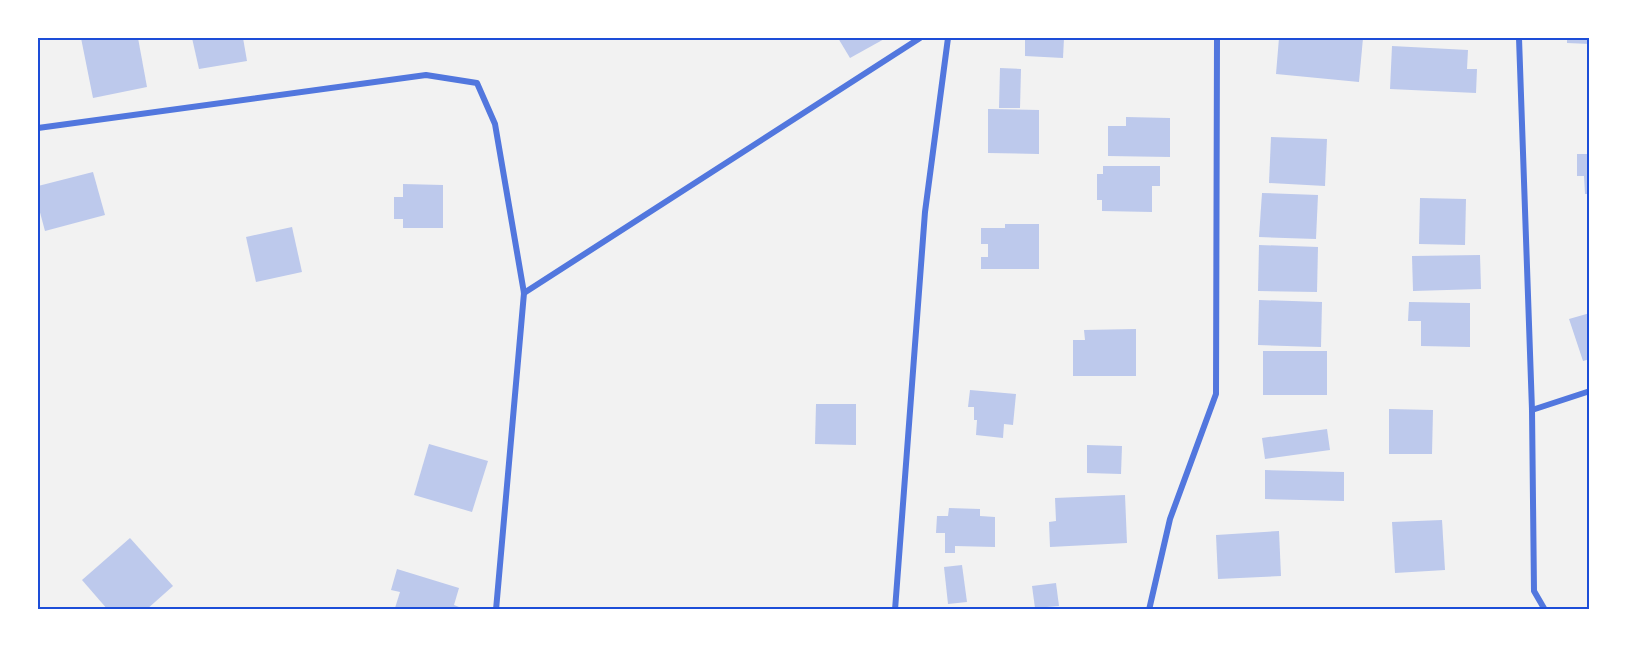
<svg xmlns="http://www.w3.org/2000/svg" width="1627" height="647" viewBox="0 0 1627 647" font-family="Figtree,sans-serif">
  <rect width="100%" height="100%" fill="#f2f2f2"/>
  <!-- building -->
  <g fill="#bdc9ec">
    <path d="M81,38H138L147,87L93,98Z"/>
    <path d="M192,38H243L247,61L199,69Z"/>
    <path d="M838,38H886L850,58Z"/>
    <path d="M1025,38H1064L1063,58L1025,56Z"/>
    <path d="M1279,38H1363L1359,82L1276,74Z"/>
    <path d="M1567,38H1590V44L1567,43Z"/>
    <path d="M1392,46L1468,50L1467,69H1477L1476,93L1390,89Z"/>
    <path d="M1000,68L1021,69L1020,108H999Z"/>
    <path d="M988,109L1039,110V154L988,153Z"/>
    <path d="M1126,117L1170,118V157L1108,156V126H1126Z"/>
    <path d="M1271,137L1327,139L1325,186L1269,183Z"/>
    <path d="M1577,154H1590V194H1585L1584,176H1577Z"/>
    <path d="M1103,166H1160V186H1152V212L1102,211V200H1097V174H1103Z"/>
    <path d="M93,172L105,215L45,231L38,205V186Z"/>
    <path d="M403,184L443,185V228H403V219H394V197H403Z"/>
    <path d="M1262,193L1318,195L1316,239L1259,237Z"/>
    <path d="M1420,198L1466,199L1465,245L1419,244Z"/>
    <path d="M1005,224H1039V269H981V257H988V244H981V228H1005Z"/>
    <path d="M292,227L302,272L256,282L246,237Z"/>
    <path d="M1259,245L1318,247L1317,292L1258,291Z"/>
    <path d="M1480,255L1481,289L1413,291L1412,256Z"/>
    <path d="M1259,300L1322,302L1321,347L1258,345Z"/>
    <path d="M1409,302L1470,303V347L1421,346V321H1408Z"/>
    <path d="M1590,313V359L1583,361L1569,319Z"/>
    <path d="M1136,329V376H1073V340H1085L1084,330Z"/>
    <rect x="1263" y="351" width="64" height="44"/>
    <path d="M970,390L1016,394L1013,425L1004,424L1003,438L976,435L977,420H974V407H968Z"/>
    <path d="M816,404H856V445L815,444Z"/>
    <path d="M1389,409L1433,410L1432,454H1389Z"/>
    <path d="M1327,429L1330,450L1265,459L1262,438Z"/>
    <path d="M429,444L488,461L472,512L414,495Z"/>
    <path d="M1087,445L1122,446L1121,474L1087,473Z"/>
    <path d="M1265,470L1344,472V501L1265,499Z"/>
    <path d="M1125,495L1127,543L1050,547L1049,522L1056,521L1055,498Z"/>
    <path d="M949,508L980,509V516L995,517V547L955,546V553H945V533H936L937,516H948Z"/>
    <path d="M1442,520L1445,570L1395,573L1392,522Z"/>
    <path d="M1279,531L1281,576L1218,579L1216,535Z"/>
    <path d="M130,538L173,586L146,610H108L82,580Z"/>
    <path d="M962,565L967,602L948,604L944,567Z"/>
    <path d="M397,569L459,588L454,605L459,607L458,610H401L395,608L400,592L391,590Z"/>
    <path d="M1056,583L1059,606L1035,608L1032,586Z"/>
  </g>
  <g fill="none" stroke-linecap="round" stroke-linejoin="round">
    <!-- minor -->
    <g stroke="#5277de" stroke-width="6">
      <path d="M1519,38L1532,410L1534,591L1545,610"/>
      <path d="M38,128L426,75L477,83L495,124L524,293L496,610"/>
      <path d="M524,293L920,38"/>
      <path d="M1532,410L1590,391"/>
      <path d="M895,610L925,212L948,38"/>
      <path d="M1149,610L1170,519L1216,394L1217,38"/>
    </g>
  </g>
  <!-- border -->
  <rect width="1627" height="647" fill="none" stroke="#ffffff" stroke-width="78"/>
  <rect x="39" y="39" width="1549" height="569" fill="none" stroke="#1d4ed8" stroke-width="2"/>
</svg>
